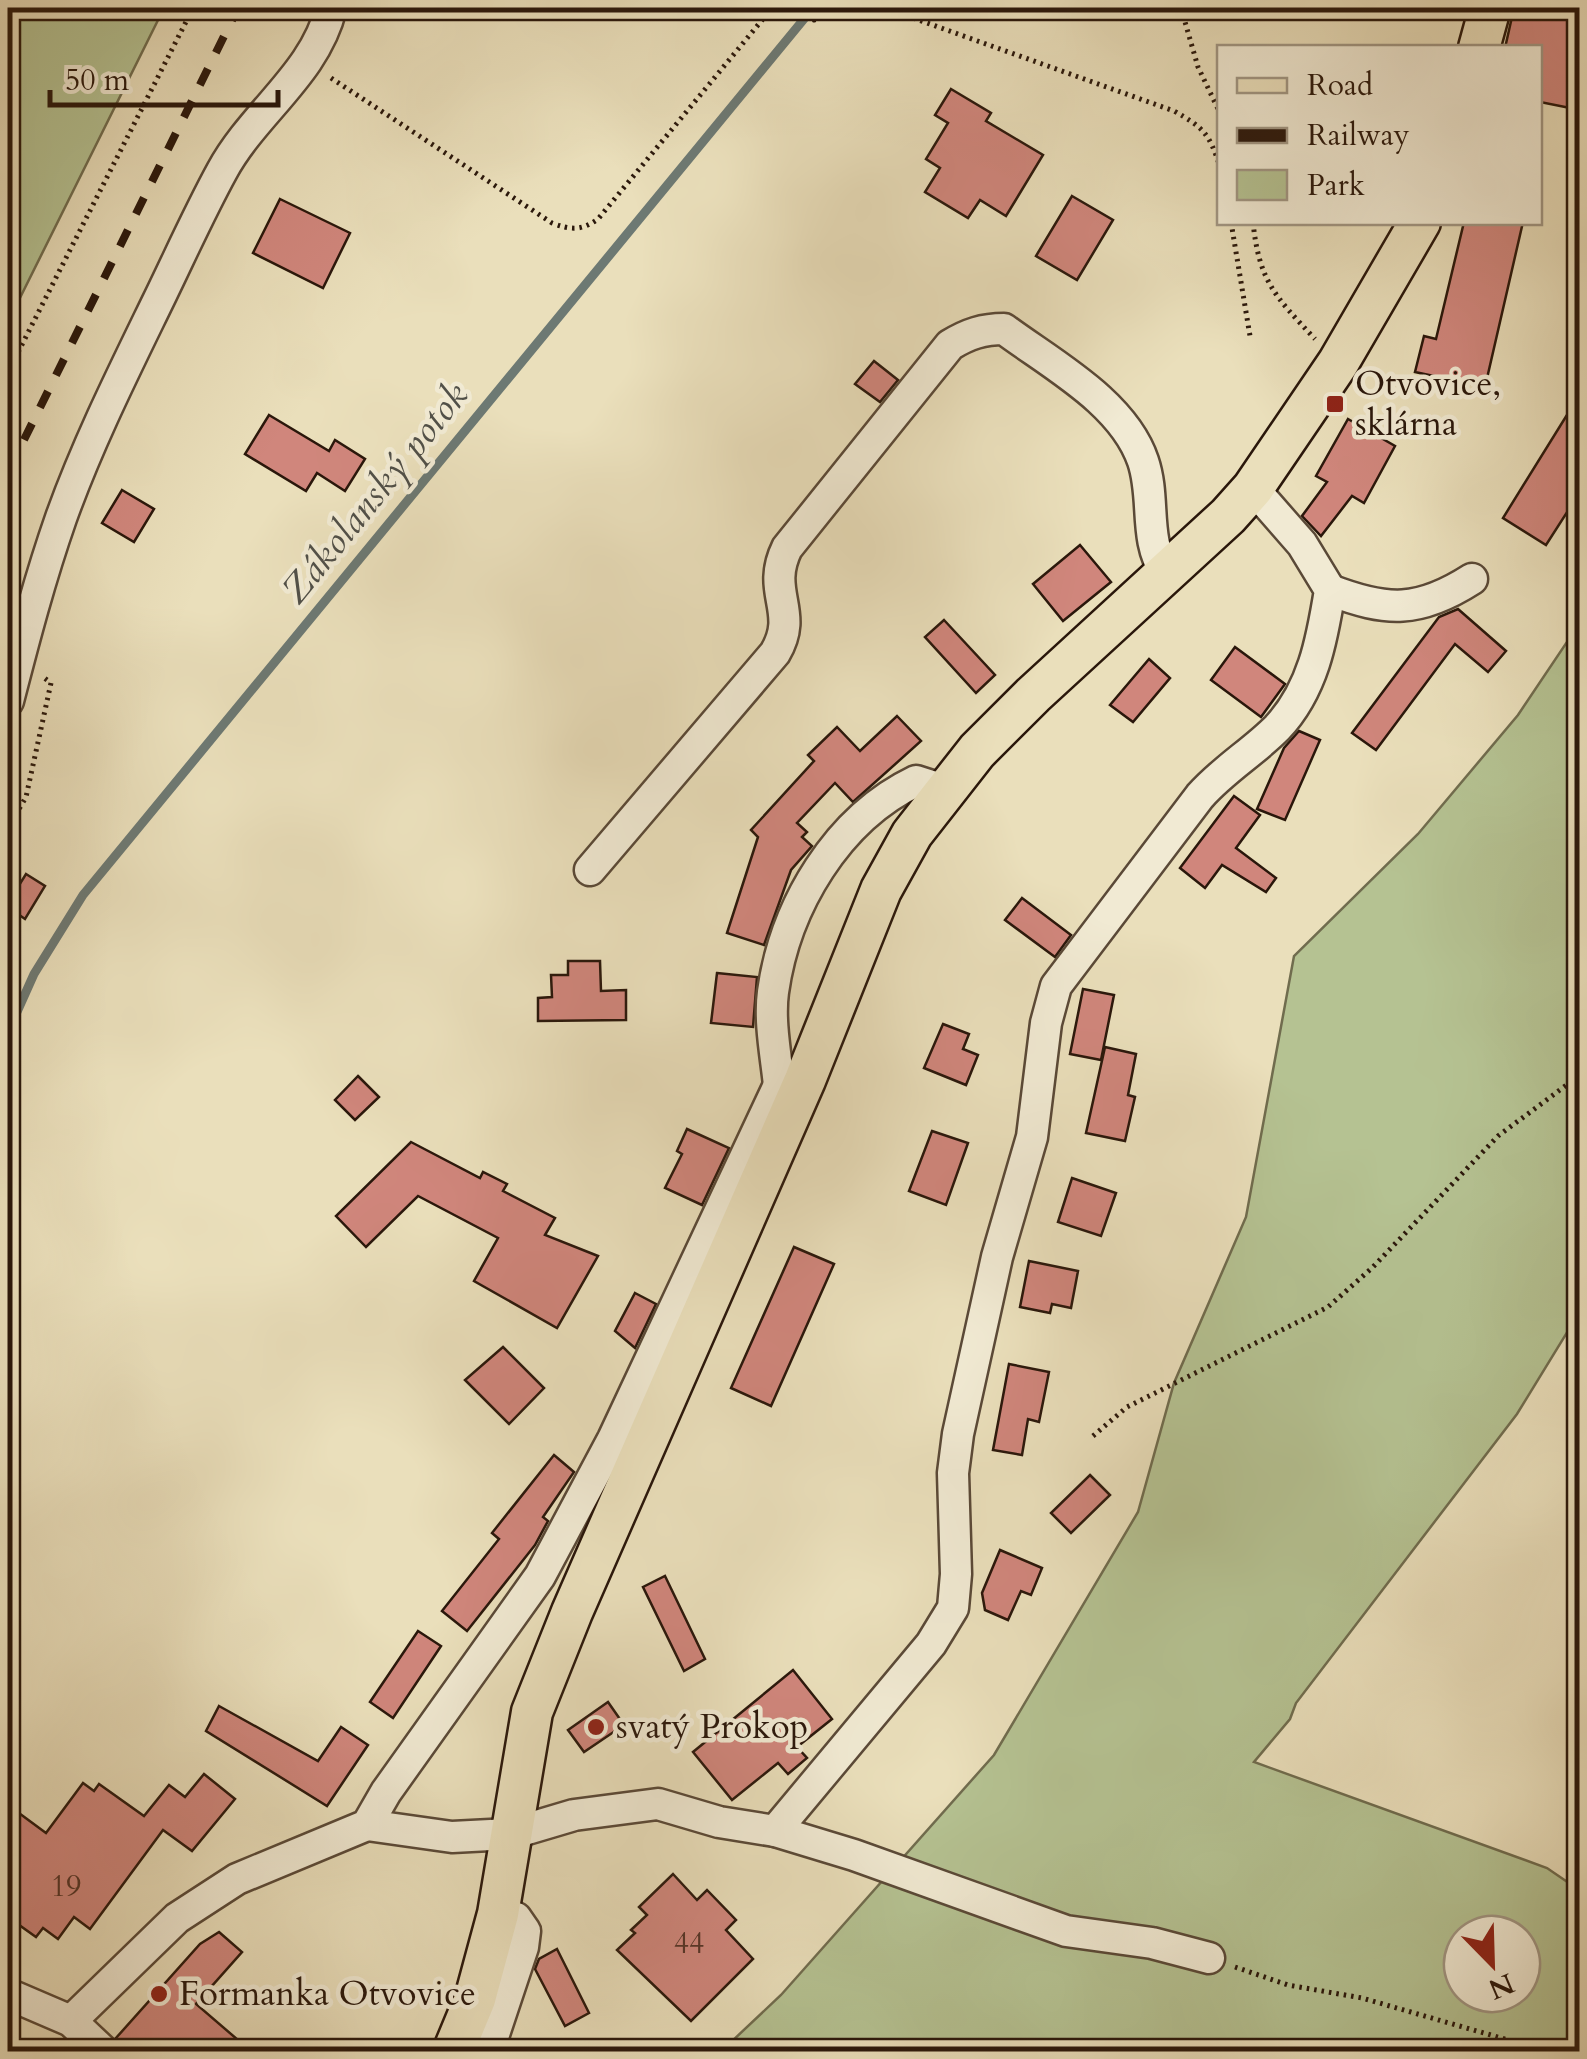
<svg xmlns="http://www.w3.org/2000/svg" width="1587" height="2059" viewBox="0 0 1587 2059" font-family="Cardo,serif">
  <rect width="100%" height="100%" fill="#eadfbb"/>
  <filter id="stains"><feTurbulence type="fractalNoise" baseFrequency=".002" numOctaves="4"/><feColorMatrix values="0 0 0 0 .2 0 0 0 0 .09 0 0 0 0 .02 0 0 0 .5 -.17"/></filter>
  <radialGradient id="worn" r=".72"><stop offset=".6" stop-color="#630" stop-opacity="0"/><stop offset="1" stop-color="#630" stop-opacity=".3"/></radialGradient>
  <!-- green -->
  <g fill="#b5c292" stroke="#706c4e" stroke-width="2.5" fill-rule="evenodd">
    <path d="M8,8H164L8,322Z"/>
    <path d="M1579,624V1313L1517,1414L1296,1703L1290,1719L1254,1762L1547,1868L1579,1890V2051L729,2052L730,2043L781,1995L994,1755L1138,1512L1174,1383L1246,1217L1294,956L1418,834L1518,715ZM1462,1934H1522V1994H1462Z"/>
  </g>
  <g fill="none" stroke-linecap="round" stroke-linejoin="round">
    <!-- stream -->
    <path stroke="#6d7973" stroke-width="9" d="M8,1032L34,974L83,895L813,8"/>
  </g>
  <!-- building -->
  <g fill="#d0867c" stroke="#2a170b" stroke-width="2.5">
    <path d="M1514,8H1580V110L1540,102V48H1505Z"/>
    <path d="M951,89L991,113L986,121L1043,155L1006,216L980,200L968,218L925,192L940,168L926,159L948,123L935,115Z"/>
    <path d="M1072,196L1113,220L1077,280L1036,256Z"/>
    <path d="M280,199L350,233L323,288L253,253Z"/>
    <path d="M1464,222H1523L1485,387L1415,372L1424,336L1436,339Z"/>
    <path d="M874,361L898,380L880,402L855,384Z"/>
    <path d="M1580,394V492L1546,545L1503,518Z"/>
    <path d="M269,415L329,451L335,440L365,459L345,491L317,473L306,491L245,454Z"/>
    <path d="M1348,419L1395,446L1364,503L1352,496L1321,536L1302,516L1327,482L1316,476Z"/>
    <path d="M122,490L154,509L134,542L102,523Z"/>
    <path d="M1080,545L1111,582L1063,621L1033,584Z"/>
    <path d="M1458,609L1506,651L1488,672L1455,644L1376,750L1352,733L1439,617Z"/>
    <path d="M944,620L995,675L976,693L925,637Z"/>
    <path d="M1235,647L1285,684L1261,717L1211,680Z"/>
    <path d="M1149,659L1170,678L1133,722L1110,705Z"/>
    <path d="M897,716L921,741L853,802L835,783L797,823L807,832L802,837L812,846L791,870L764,945L727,933L758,837L751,830L814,761L808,755L837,727L860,751Z"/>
    <path d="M1299,731L1320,740L1285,820L1257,809L1284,748Z"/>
    <path d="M1234,796L1260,815L1236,848L1276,878L1266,892L1222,865L1205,888L1180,868Z"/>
    <path d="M26,874L45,886L25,919L8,907V903Z"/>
    <path d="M1022,898L1071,935L1055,957L1005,920Z"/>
    <path d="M568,961H600L601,991L626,990V1020L538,1021V998L552,997L551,975H568Z"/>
    <path d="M717,973L757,977L753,1027L711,1023Z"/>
    <path d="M1083,989L1114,995L1101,1060L1070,1054Z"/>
    <path d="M943,1024L969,1034L963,1049L978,1055L966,1085L924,1068Z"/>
    <path d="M1105,1047L1136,1054L1128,1095L1135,1097L1125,1141L1086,1133Z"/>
    <path d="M358,1076L379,1097L355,1120L335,1100Z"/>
    <path d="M687,1129L729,1148L702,1205L665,1188L682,1154L677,1151Z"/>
    <path d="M932,1131L968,1143L946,1205L909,1191Z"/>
    <path d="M411,1142L480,1178L483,1172L507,1184L503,1191L555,1218L545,1235L598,1256L557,1328L474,1281L498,1238L418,1196L366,1247L336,1216Z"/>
    <path d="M1072,1178L1116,1193L1101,1236L1058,1222Z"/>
    <path d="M794,1247L834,1264L771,1406L731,1388Z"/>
    <path d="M1029,1261L1078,1271L1071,1308L1052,1304L1050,1313L1020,1307Z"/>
    <path d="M635,1293L656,1304L635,1348L615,1331Z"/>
    <path d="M503,1347L544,1388L509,1424L465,1380Z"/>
    <path d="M1009,1364L1049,1372L1039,1422L1028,1419L1022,1455L993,1450Z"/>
    <path d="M554,1455L574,1472L543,1517L548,1521L535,1545L467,1631L442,1611L499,1539L492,1533Z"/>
    <path d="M1090,1475L1110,1495L1071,1533L1051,1513Z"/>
    <path d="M1000,1550L1042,1568L1031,1595L1021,1591L1008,1620L985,1610L982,1593Z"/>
    <path d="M665,1576L705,1659L684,1671L643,1587Z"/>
    <path d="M418,1631L441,1646L393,1718L370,1702Z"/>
    <path d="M793,1670L832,1719L797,1747L807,1758L788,1774L778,1763L732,1800L693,1752Z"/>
    <path d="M608,1702L624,1725L584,1752L568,1730Z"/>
    <path d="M219,1706L318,1761L341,1727L368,1745L327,1806L206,1731Z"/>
    <path d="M204,1774L235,1799L192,1851L163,1830L90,1929L74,1917L58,1939L43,1928L36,1937L8,1917V1805L46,1833L83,1783L94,1791L99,1784L144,1816L169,1785L185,1797Z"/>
    <path d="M673,1874L697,1900L707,1890L736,1920L726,1930L753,1959L691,2021L617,1950L635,1933L631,1930L647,1915L639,1907Z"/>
    <path d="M219,1932L242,1952L196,2004L252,2052H122L116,2038L200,1944Z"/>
    <path d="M557,1949L589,2013L565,2026L535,1969L539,1959Z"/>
  </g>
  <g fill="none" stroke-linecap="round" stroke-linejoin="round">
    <!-- minor casing -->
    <g stroke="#5a4937" stroke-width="35">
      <g id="minor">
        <path d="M1330,590C1387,612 1419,613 1472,579"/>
        <path d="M8,701C24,639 40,578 61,518C88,443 123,373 158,301C179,258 199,213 222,171C254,112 315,74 331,8"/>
        <path d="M590,870L775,653C800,611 765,593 787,548L950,345C968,334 983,329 1004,329C1051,364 1123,402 1143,461C1156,499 1143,539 1166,573"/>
        <path d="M779,1085C776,1056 769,1021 773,992C785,906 837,819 916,781L944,790"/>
        <path d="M367,1825L452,1837L510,1834L574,1815L658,1804L719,1822L775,1831L931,1644L953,1608L956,1574L953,1473L958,1434L997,1257L1032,1137L1046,1023L1056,986L1200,796C1224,769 1252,753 1277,728C1313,690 1322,640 1330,590L1302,544L1253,488"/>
        <path d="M775,1831L854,1855L1066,1931L1152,1943L1209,1958"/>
        <path d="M8,1994L71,2021L104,2052"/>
        <path d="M71,2021L177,1918L237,1879L367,1825L386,1792L540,1576L613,1439L779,1085L805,1080"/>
        <path d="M488,2052L523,1947L525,1931L516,1918L498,1914"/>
      </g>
    </g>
    <!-- major casing -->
    <g stroke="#2a170b" stroke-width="45">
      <g id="major">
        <path d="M1479,48L1490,8"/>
        <path d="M453,2052L475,1999L498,1914L532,1712L572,1612L805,1080L881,890L912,834L977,751L1033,695L1228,516L1253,488L1338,363L1420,222"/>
      </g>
    </g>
    <!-- path -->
    <g stroke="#2a170b" stroke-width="5" stroke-dasharray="2.5 5" stroke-linecap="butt">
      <path d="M794,8L814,20L823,18L831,8"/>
      <path d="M885,8L1174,111C1204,128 1209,133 1220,167"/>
      <path d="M1181,8L1198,67L1220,113"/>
      <path d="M331,78L552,223C571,230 581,231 598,219L772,8"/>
      <path d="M1231,222L1250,336"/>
      <path d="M1253,222C1259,282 1276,297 1315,339"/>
      <path d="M8,372L193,8"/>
      <path d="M8,828L26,797L51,683L43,677"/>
      <path d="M1093,1436L1127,1407L1328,1307L1372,1268L1498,1136L1580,1075"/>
      <path d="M1235,1967L1288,1985L1362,1998L1550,2052"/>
    </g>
    <!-- minor -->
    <use href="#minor" stroke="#f1ead3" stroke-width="30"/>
    <!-- major -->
    <use href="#major" stroke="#eadfbb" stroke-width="40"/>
    <!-- rail -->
    <path stroke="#2a170b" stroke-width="8" stroke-dasharray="18 18" stroke-linecap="butt" d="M8,472L238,8"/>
  </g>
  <!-- markers -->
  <g fill="#8f2418" stroke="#f1ead3" stroke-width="4">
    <rect x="1325" y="394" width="20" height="20" rx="5"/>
    <circle cx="596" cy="1727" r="10"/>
    <circle cx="159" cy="1994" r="10"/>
  </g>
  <g text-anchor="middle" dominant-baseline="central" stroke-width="9" stroke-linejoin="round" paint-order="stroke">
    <!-- number labels -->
    <g font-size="30" fill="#543327">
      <text x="66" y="1886">19</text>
      <text x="689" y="1943">44</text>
    </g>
    <!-- poi labels -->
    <g font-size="35" fill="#2a170b" stroke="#f1ead3" text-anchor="start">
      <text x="1355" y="384">Otvovice,<tspan x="1355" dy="40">sklárna</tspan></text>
      <text x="616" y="1727">svatý Prokop</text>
      <text x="179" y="1994">Formanka Otvovice</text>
    </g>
    <!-- water labels -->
    <g font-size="38" font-style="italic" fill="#515048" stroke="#f1ead3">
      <text transform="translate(375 493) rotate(-51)">Zákolanský potok</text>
    </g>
  </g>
  <!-- margin -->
  <rect width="1587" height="2059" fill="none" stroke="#eadfbb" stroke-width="40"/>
  <rect x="10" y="10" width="1567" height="2039" fill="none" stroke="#2a170b" stroke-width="5"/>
  <rect x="20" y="20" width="1547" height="2019" fill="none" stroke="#2a170b" stroke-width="2.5"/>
  <!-- legend -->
  <rect x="1217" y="45" width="325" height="180" fill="#f1ead3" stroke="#a19683" stroke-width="2.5"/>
  <rect x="1237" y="78" width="50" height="15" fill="#eadfbb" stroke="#a19683" stroke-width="2.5"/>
  <text x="1307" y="95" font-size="30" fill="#2a170b">Road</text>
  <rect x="1237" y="128" width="50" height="15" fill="#2a170b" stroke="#a19683" stroke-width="2.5"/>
  <text x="1307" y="145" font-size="30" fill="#2a170b">Railway</text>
  <rect x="1237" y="170" width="50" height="30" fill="#b5c292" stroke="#a19683" stroke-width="2.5"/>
  <text x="1307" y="195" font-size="30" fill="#2a170b">Park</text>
  <!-- north arrow -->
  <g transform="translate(1492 1964) rotate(157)"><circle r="48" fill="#f1ead3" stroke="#a19683" stroke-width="2.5"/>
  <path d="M0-8L18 38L0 25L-18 38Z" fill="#8f2418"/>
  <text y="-15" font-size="28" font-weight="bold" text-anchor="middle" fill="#2a170b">N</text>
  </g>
  <!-- scale -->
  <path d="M50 90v15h228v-15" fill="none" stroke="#2a170b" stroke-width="5"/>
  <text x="65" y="90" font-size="30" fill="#2a170b" stroke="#f1ead3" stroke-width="8" paint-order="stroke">50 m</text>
  <rect width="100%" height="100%" filter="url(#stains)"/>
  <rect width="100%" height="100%" fill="url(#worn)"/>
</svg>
